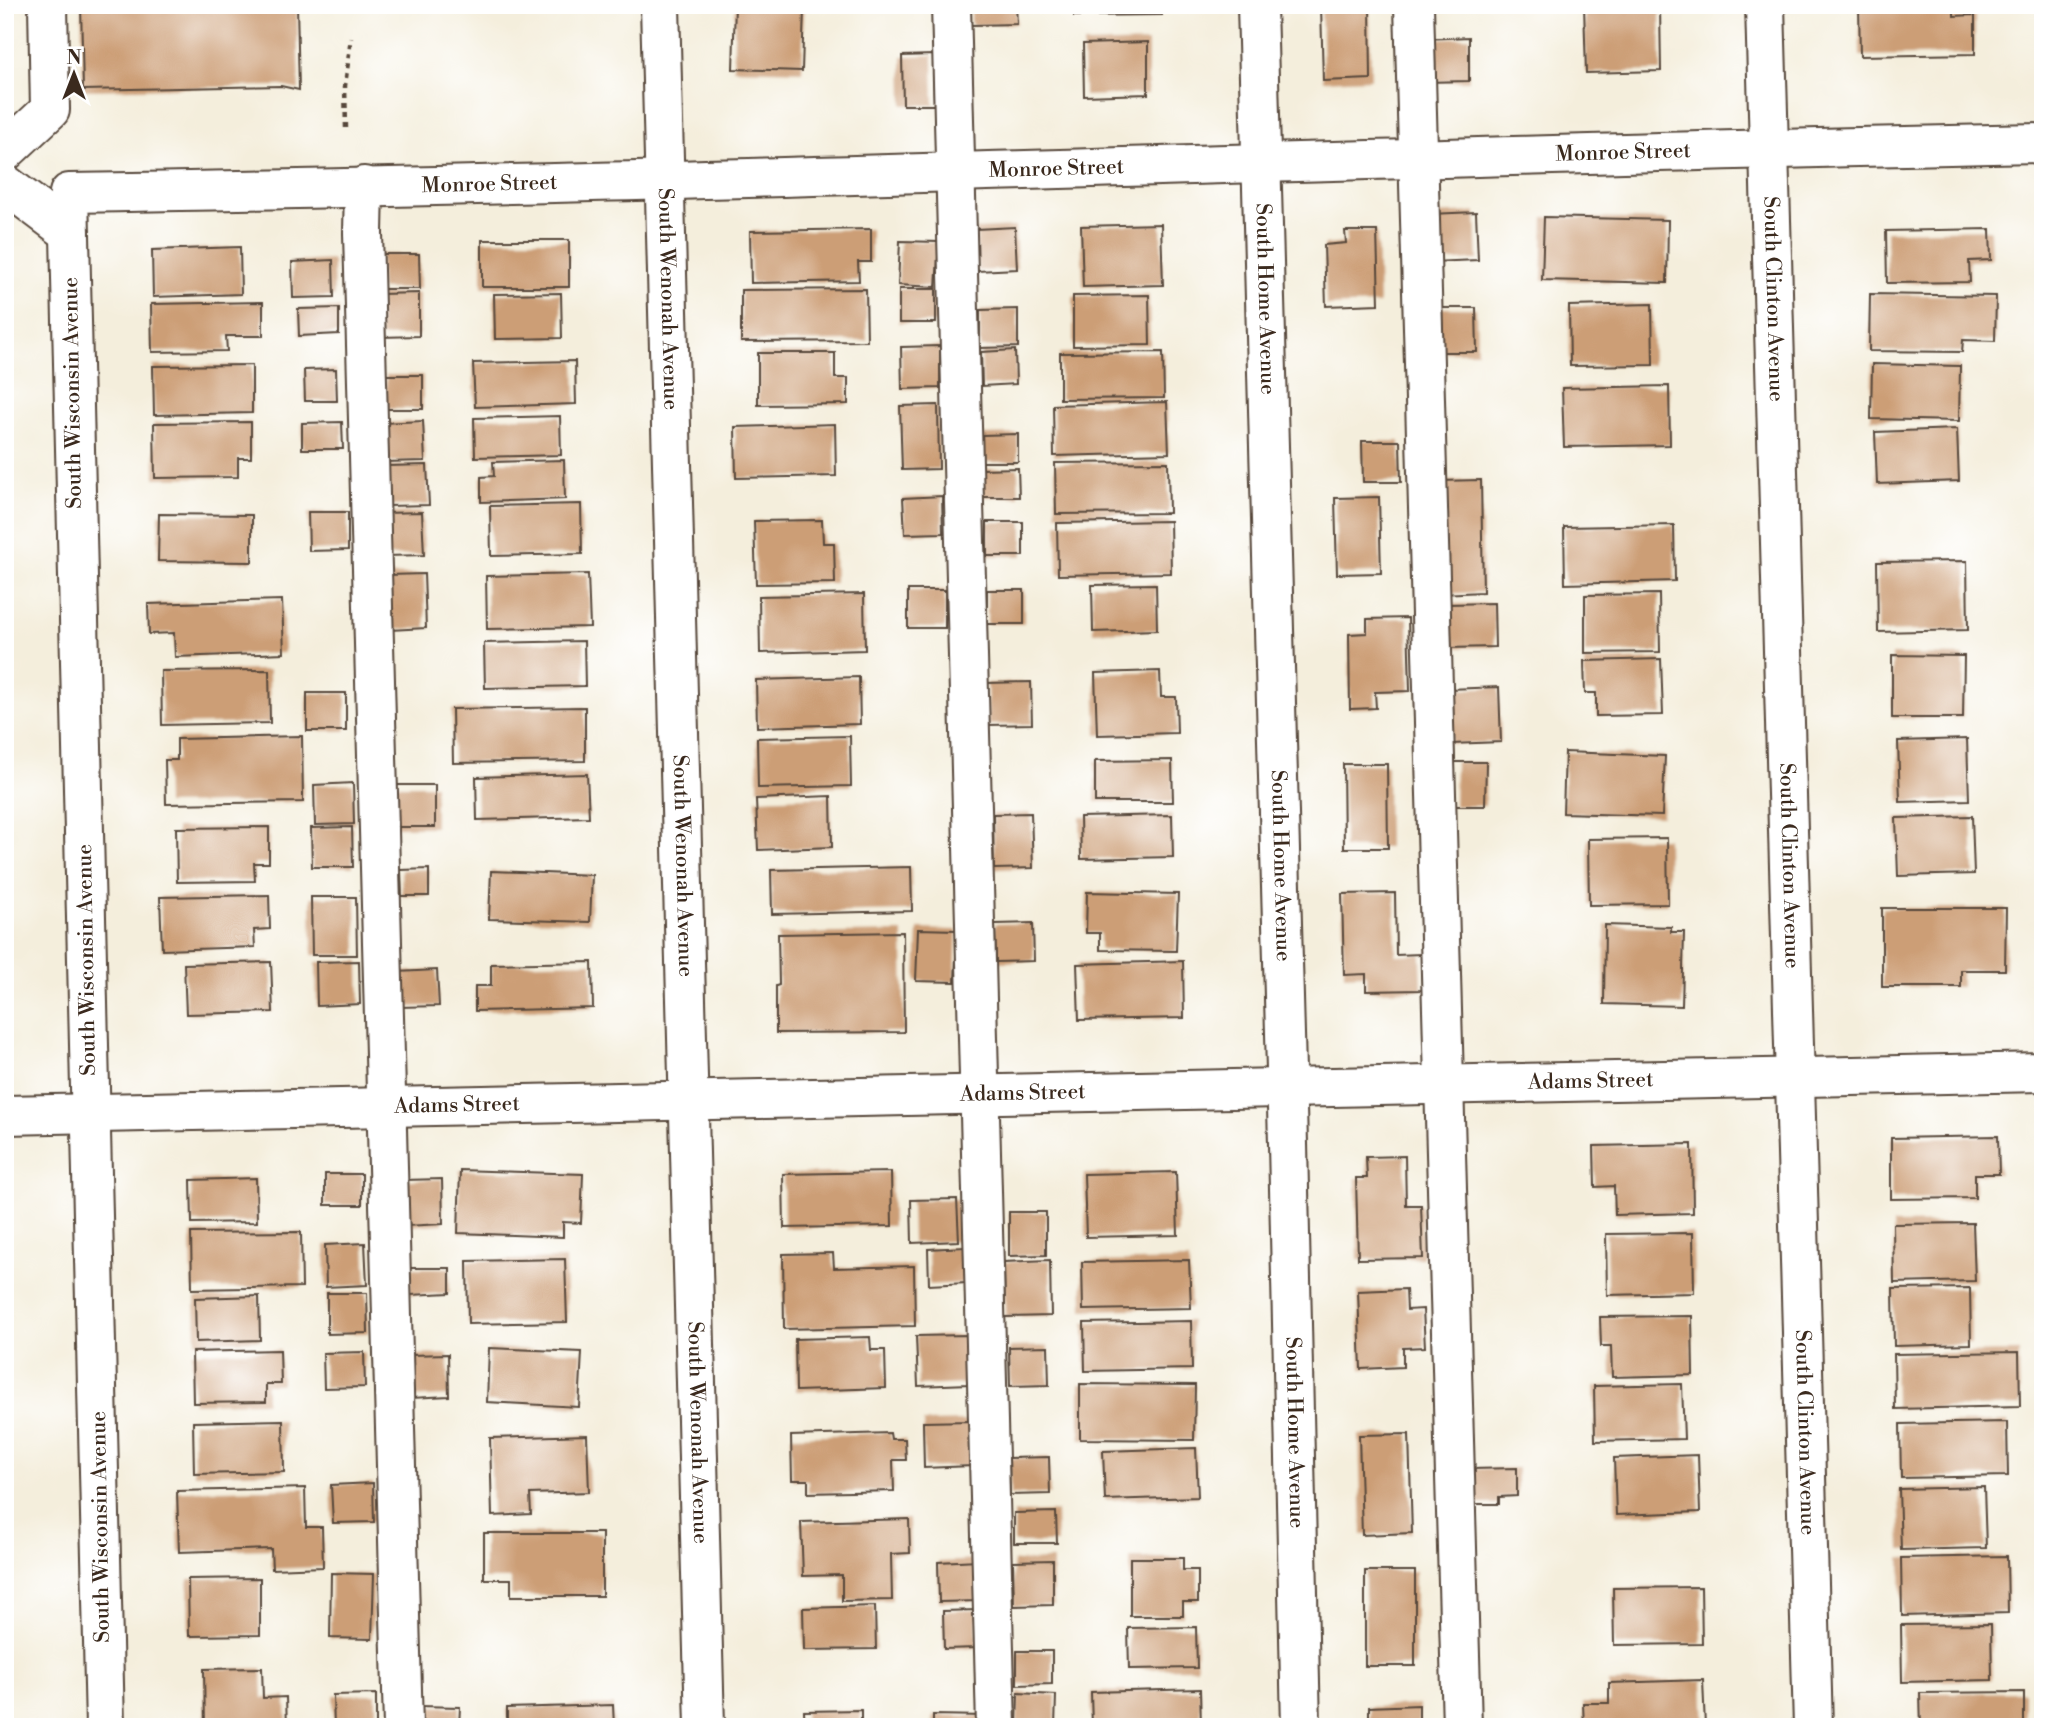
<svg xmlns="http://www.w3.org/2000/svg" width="2048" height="1732" viewBox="0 0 2048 1732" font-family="'Libre Bodoni',serif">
  <rect width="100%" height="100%" fill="#fff"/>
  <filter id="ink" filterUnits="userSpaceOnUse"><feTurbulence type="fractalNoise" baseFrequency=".0143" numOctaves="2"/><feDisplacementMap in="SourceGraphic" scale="14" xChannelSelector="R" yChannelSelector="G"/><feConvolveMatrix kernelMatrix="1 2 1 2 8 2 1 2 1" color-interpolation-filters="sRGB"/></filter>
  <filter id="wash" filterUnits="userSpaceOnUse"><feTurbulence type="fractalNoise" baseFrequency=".00686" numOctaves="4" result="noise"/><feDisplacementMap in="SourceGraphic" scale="28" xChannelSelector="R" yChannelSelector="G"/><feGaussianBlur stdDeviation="1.57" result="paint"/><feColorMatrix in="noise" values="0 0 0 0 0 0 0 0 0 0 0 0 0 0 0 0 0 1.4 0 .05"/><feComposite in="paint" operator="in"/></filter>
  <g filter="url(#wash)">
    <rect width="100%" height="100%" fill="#f4eedc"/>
    <g id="blocks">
      <!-- building -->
      <g fill="#cc9e76">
        <path d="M81,5H297L299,90L281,86L83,90Z"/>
        <path d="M735,5L804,7L802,71L733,69Z"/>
        <path d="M971,5H1016L1017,24L971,25Z"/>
        <path d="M1074,5H1162V15L1074,16Z"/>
        <path d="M1321,5H1370L1371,79L1323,81Z"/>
        <path d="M1584,5H1660L1661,71L1586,73Z"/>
        <path d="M1859,5H1954V16L1975,15V54L1860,56Z"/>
        <path d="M1469,37V81L1425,82V39Z"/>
        <path d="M1148,42V94L1084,96L1083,44Z"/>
        <path d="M933,55L934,105H903L902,56Z"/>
        <path d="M1476,212L1478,260L1431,262L1430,214Z"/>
        <path d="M1544,217L1668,220L1667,283L1542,280Z"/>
        <path d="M1161,224L1163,285L1083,287L1081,226Z"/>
        <path d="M1015,227L1017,269L977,271L976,229Z"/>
        <path d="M871,229V262H858L859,281L751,283L750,231Z"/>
        <path d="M1990,229L1991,260L1969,261L1970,282L1887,283L1886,231Z"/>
        <path d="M1345,231H1377L1379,304L1326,306L1324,245L1346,243Z"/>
        <rect x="482" y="240" width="87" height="47"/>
        <path d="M900,241L939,242L936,287L898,285Z"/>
        <path d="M240,247L241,294L153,297L152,250Z"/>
        <path d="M380,254H419L420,289H381Z"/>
        <path d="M333,260L334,297L293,298L292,262Z"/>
        <path d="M866,289L867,341L741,342V290Z"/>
        <rect x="899" y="289" width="37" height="34"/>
        <path d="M419,293V336L380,337V294Z"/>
        <path d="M561,293L562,338L495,339L494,294Z"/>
        <path d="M1870,294L1996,296L1995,341L1963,340L1962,352L1869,351Z"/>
        <path d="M1149,295L1150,345L1073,346V296Z"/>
        <path d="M263,302V336H226L227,351L152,352L151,304Z"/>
        <path d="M1652,304L1653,365L1570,366L1569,306Z"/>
        <path d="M339,308V334L299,336L298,309Z"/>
        <path d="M1438,308H1476L1477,352H1439Z"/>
        <path d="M1018,309V347L980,348V310Z"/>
        <path d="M940,346V388L902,389L901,347Z"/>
        <path d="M1015,350L1016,384L982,386L981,352Z"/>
        <path d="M1163,352L1164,398L1060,399V353Z"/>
        <path d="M758,353H835V378H848V404L758,405Z"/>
        <path d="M575,361L576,404L475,407L473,363Z"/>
        <path d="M1872,364L1960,366L1959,421L1871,419Z"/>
        <path d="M252,365V413L154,415L153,366Z"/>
        <path d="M336,369L337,401H305L304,370Z"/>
        <rect x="386" y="375" width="37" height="34"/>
        <path d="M1669,386L1670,445L1564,447L1562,388Z"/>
        <path d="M1167,402L1169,453L1054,456L1053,405Z"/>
        <path d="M938,405L939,469L902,470L900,406Z"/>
        <path d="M560,416L561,455L475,457L474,418Z"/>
        <path d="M423,421L425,461L384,462L382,423Z"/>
        <path d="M251,422V458H238V477L155,478L154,423Z"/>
        <path d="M342,422L343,449H302V423Z"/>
        <path d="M835,424L836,476L736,478L735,427Z"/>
        <path d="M1957,429L1959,481L1877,484L1875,432Z"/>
        <path d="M1018,434V462H981V435Z"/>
        <path d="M1362,441H1400L1401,482H1363Z"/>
        <path d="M564,460L565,499L481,502V477L494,476L493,462Z"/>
        <path d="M1168,462L1169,513L1056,514L1055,463Z"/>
        <path d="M427,465L429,505L388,506L386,466Z"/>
        <path d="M1018,468L1019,497H981V469Z"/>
        <path d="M1481,480L1483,592L1441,594L1439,481Z"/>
        <path d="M942,496L943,533L905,534L903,498Z"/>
        <path d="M1379,497L1381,573L1337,574L1335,498Z"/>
        <path d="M581,504L582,554L491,556L490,506Z"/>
        <path d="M308,512H348V550L309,551Z"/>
        <path d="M422,512L424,555L386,556L384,513Z"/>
        <path d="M159,514L252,515V562L158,561Z"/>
        <path d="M822,520L823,543H834L835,583L756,584L754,521Z"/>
        <path d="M1170,521L1171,573L1058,575L1057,523Z"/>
        <rect x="987" y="522" width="36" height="34"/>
        <path d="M1674,525L1675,581L1565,584L1564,527Z"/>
        <path d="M1967,561L1968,630L1878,632L1877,562Z"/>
        <path d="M424,574L426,628L390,630L388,575Z"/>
        <path d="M588,574L590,627L487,629L486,576Z"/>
        <path d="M1156,584L1157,630L1093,632L1092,585Z"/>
        <rect x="908" y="590" width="37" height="38"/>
        <rect x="987" y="590" width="37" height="34"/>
        <path d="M864,594L865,650L760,653L759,596Z"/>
        <path d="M1659,594L1660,652L1585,653V595Z"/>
        <path d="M282,600L284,653L175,657L174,633L149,634L148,604Z"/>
        <path d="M1494,603L1495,647L1447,648V604Z"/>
        <path d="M1408,618L1410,691L1375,692L1376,708L1350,709L1349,634L1367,633V619Z"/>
        <path d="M584,641L585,686L485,688L484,643Z"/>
        <path d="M1892,655L1964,656L1963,718H1892Z"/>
        <path d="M1661,659L1663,715L1596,716V693H1585L1584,661Z"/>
        <path d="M269,670L270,723L162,725L161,671Z"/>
        <path d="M1160,671L1161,697H1176L1177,733L1097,735L1095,673Z"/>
        <path d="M859,677L860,724L757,727L756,680Z"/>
        <path d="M1031,682L1032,724L988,725L987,683Z"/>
        <path d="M1499,687L1501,742L1451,744L1449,689Z"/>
        <rect x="307" y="693" width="39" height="38"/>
        <path d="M585,707V761L453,763L452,709Z"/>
        <path d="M302,736L303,802L166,804L165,760H177V739Z"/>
        <path d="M850,736L851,786L758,788L757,738Z"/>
        <path d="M1967,739L1969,800L1900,802L1898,741Z"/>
        <path d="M1565,752L1665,756L1662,816L1563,813Z"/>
        <path d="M1172,760L1173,802H1095V761Z"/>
        <path d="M1455,762H1486L1485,806H1454Z"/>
        <path d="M1343,764H1387L1388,848H1344Z"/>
        <path d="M587,774L589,817L477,820L476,777Z"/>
        <path d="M353,783L354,824L315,825L314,785Z"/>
        <rect x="393" y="785" width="42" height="42"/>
        <path d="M831,796L832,847L758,850L756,799Z"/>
        <path d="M1031,813L1033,868L994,869L993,814Z"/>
        <path d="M1172,815L1173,857L1081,859L1080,817Z"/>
        <path d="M1972,816L1974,874L1898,876L1896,818Z"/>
        <path d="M269,827V863H254L255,881L177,882L176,828Z"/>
        <path d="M352,827L353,867H312L311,828Z"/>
        <path d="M1667,838L1668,904L1589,905L1588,839Z"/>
        <path d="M911,867L912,911L772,914L771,870Z"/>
        <path d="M429,869V896H402L401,870Z"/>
        <path d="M491,871L592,875L590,922L489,919Z"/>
        <path d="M1087,892L1178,894L1176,951L1100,950V933H1086Z"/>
        <path d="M1395,893L1396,955L1421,954L1422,990L1366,991V974L1344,975L1342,894Z"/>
        <path d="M269,895L270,929L254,930L255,947L162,950L160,897Z"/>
        <path d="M311,897H356L357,955H312Z"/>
        <path d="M1882,908H2006L2005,970H1961V987H1882Z"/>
        <path d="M1033,923L1034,961L996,962L995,924Z"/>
        <path d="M1605,925L1671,927V932H1684L1682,1006L1604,1004Z"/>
        <path d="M918,929L957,930L955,982L916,981Z"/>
        <path d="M903,932L904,1032L776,1033V986L779,985L778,934Z"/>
        <path d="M359,961L360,1004L317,1006L316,962Z"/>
        <path d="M1183,961L1184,1018L1079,1020L1077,964Z"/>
        <path d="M271,962L273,1012L186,1014L184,964Z"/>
        <path d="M592,962L593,1008L475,1011V986H491V964Z"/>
        <path d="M437,970L439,1006L399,1007L397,972Z"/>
        <path d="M1998,1136L1999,1174H1975V1198L1891,1199V1138Z"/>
        <path d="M1692,1144L1693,1213L1615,1215L1614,1186L1595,1187L1594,1146Z"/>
        <path d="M1405,1156L1406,1205H1421L1423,1258L1358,1259L1356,1178H1367L1366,1157Z"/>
        <path d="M460,1170L583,1174L581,1223L563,1222V1237L458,1233Z"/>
        <path d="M891,1172L892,1226L784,1228L783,1174Z"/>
        <path d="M1176,1172L1178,1235L1086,1237L1084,1174Z"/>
        <rect x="325" y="1174" width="37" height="31"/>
        <path d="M256,1178L257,1222L192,1223L191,1180Z"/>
        <path d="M442,1179L443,1224L405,1226L404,1180Z"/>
        <path d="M957,1199L959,1241L912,1243L911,1200Z"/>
        <path d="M1009,1212H1046V1255L1009,1256Z"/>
        <path d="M1973,1223L1975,1281L1894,1283L1893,1224Z"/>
        <path d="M301,1232L302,1287L192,1289L191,1233Z"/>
        <path d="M1693,1233L1694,1293L1607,1295L1606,1234Z"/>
        <path d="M365,1243L367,1285L326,1287L325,1245Z"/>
        <path d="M966,1247L967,1283L929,1285L928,1249Z"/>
        <path d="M833,1253L834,1268L914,1266L915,1326L784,1329L783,1254Z"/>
        <path d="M565,1259L567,1322L468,1324L467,1261Z"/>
        <path d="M1050,1260L1051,1316L1005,1317L1004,1262Z"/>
        <path d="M1189,1260L1191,1308L1083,1310L1082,1262Z"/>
        <path d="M410,1268H450V1293L410,1295Z"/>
        <path d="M1970,1288L1971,1344L1894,1346L1893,1289Z"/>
        <path d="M1406,1289L1407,1310L1423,1309L1425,1347L1403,1348V1367L1361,1369L1358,1291Z"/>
        <path d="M327,1293H367L368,1333L327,1334Z"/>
        <path d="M259,1296L260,1340L196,1342L195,1298Z"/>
        <path d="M1692,1316L1693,1375L1612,1377L1611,1346H1601L1600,1317Z"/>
        <path d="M1191,1321L1192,1369L1085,1371L1084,1323Z"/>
        <path d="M968,1335L969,1384L918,1386L916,1336Z"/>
        <path d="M870,1337L871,1350H885L886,1388L796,1391L795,1339Z"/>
        <path d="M1048,1346L1049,1385L1010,1386L1009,1347Z"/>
        <path d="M489,1348L582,1352L579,1407L487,1402Z"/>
        <path d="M280,1350L281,1384H266V1402L193,1403L192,1352Z"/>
        <path d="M364,1352L365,1387L324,1388L323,1353Z"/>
        <path d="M2019,1352L2020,1406L1895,1409L1894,1354Z"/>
        <path d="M448,1354L449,1396L411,1398L409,1355Z"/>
        <path d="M1080,1384L1195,1385L1194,1440L1080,1439Z"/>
        <path d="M1682,1384L1684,1439L1595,1441L1594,1386Z"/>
        <path d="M283,1420L284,1472L194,1474L193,1422Z"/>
        <path d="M971,1421L972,1466L924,1468L923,1422Z"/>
        <path d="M2007,1422L2008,1476L1901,1478L1900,1424Z"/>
        <path d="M890,1433L891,1439H905L906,1460H893L894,1491L808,1493V1480H792L791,1436Z"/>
        <path d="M1409,1434L1412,1533L1362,1535L1359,1435Z"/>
        <path d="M587,1435L589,1492L530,1494L531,1514L492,1516L490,1438Z"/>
        <path d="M1196,1448L1198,1497L1105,1500L1103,1451Z"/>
        <path d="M1698,1455L1700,1512L1616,1515L1614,1458Z"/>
        <path d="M1049,1457L1050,1494L1010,1495L1009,1458Z"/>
        <path d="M1517,1468V1496L1499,1497V1504H1470V1469Z"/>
        <path d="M373,1483L374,1522L333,1523L331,1485Z"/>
        <path d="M1984,1487L1986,1548L1901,1550L1899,1489Z"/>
        <path d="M305,1488L306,1527H322L323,1567L272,1569L271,1549L179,1552L177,1491Z"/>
        <path d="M1056,1512L1057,1543H1014V1513Z"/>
        <path d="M909,1519L910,1553L891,1554L892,1600L842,1601V1575L803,1576L801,1522Z"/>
        <path d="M484,1533H602V1596H511V1579H484Z"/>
        <path d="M2007,1556L2008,1613L1902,1616L1901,1558Z"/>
        <path d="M1130,1558H1183V1570H1198V1602H1183V1616H1130Z"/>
        <path d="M978,1560L979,1601L939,1602L938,1562Z"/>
        <path d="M1053,1560V1605L1014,1606L1013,1561Z"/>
        <rect x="1365" y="1571" width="50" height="95"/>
        <path d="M331,1573L374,1574L372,1639L330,1638Z"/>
        <path d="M260,1578V1635L189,1636L188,1579Z"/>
        <path d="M1701,1587L1702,1644L1614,1645L1613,1588Z"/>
        <path d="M875,1606L876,1649L804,1650L803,1608Z"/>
        <path d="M977,1610V1648L944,1649L943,1611Z"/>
        <path d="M1991,1624L1992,1680L1902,1682L1901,1625Z"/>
        <path d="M1196,1627L1197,1668L1129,1669L1128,1628Z"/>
        <path d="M1017,1651H1052V1684L1017,1685Z"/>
        <path d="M262,1668L263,1698L286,1697L287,1727H205L204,1669Z"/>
        <path d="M1703,1680L1705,1727H1584L1583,1703H1609V1683Z"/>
        <path d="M1200,1689L1201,1727H1092L1091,1692Z"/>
        <path d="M2024,1692V1727H1921L1920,1693Z"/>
        <path d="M1018,1693L1056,1695L1055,1727H1017Z"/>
        <path d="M376,1694V1727H334L333,1695Z"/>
        <path d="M613,1705L614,1727H507V1708Z"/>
        <path d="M1419,1705V1727H1369V1707Z"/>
        <path d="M419,1706L460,1707L459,1727H418Z"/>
        <path d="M861,1710V1727H805L804,1711Z"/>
        <path d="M933,1715L985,1716V1727H933Z"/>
      </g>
    </g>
  </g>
  <g filter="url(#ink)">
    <use href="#blocks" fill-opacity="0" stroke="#57473a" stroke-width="2"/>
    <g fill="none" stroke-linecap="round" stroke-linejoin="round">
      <!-- minor casing -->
      <g stroke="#57473a" stroke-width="42">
        <g id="minor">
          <path id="s1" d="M660,5L705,1727"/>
          <path d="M951,5L996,1727"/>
          <path id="s2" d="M1257,5L1288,1144L1301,1727"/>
          <path d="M1414,5L1462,1727"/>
          <path id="s3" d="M1765,5L1813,1727"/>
          <path d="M5,152L50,110L48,5"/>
          <path d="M5,184L70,233"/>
          <path d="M364,186L363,233L403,1727"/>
          <path id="s4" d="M5,1115L2043,1072"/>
          <path id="s5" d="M105,1727L69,193C727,183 1385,156 2043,143"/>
        </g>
      </g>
      <!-- path -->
      <path stroke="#57473a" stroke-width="4.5" stroke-dasharray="5 5" stroke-linecap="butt" d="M346,128L345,86L351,38"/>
      <!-- minor -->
      <use href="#minor" stroke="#fff" stroke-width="38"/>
    </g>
  </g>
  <g text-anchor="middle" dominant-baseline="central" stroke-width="6" stroke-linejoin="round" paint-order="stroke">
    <!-- street labels -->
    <g font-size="21" fill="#3b2a1e" stroke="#fff">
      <text stroke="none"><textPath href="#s5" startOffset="3089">Monroe Street</textPath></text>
      <text stroke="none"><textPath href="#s5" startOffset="2522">Monroe Street</textPath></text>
      <text stroke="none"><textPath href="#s5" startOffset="1955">Monroe Street</textPath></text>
      <text stroke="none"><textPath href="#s1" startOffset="294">South Wenonah Avenue</textPath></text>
      <text stroke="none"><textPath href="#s2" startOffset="294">South Home Avenue</textPath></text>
      <text stroke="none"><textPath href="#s3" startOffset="294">South Clinton Avenue</textPath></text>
      <text transform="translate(73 393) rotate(-91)">South Wisconsin Avenue</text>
      <text stroke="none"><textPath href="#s1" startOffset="861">South Wenonah Avenue</textPath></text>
      <text stroke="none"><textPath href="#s2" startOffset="861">South Home Avenue</textPath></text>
      <text stroke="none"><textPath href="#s3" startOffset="861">South Clinton Avenue</textPath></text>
      <text transform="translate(87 960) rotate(-91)">South Wisconsin Avenue</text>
      <text stroke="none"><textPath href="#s4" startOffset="1586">Adams Street</textPath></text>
      <text stroke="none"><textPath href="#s4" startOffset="1018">Adams Street</textPath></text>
      <text stroke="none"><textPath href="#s4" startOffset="452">Adams Street</textPath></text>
      <text stroke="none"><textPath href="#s1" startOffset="1428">South Wenonah Avenue</textPath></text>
      <text stroke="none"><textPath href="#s2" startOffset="1428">South Home Avenue</textPath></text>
      <text stroke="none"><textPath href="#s3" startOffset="1428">South Clinton Avenue</textPath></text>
      <text transform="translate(101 1527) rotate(-91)">South Wisconsin Avenue</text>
    </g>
  </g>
  <!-- margin -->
  <rect width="2048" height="1732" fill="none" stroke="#fff" stroke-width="28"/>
  <!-- north arrow -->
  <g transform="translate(74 74)" stroke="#ffffff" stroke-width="5" paint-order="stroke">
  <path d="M0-5L12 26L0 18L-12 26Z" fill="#3b2a1e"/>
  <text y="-10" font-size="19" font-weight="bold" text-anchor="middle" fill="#3b2a1e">N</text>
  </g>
</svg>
